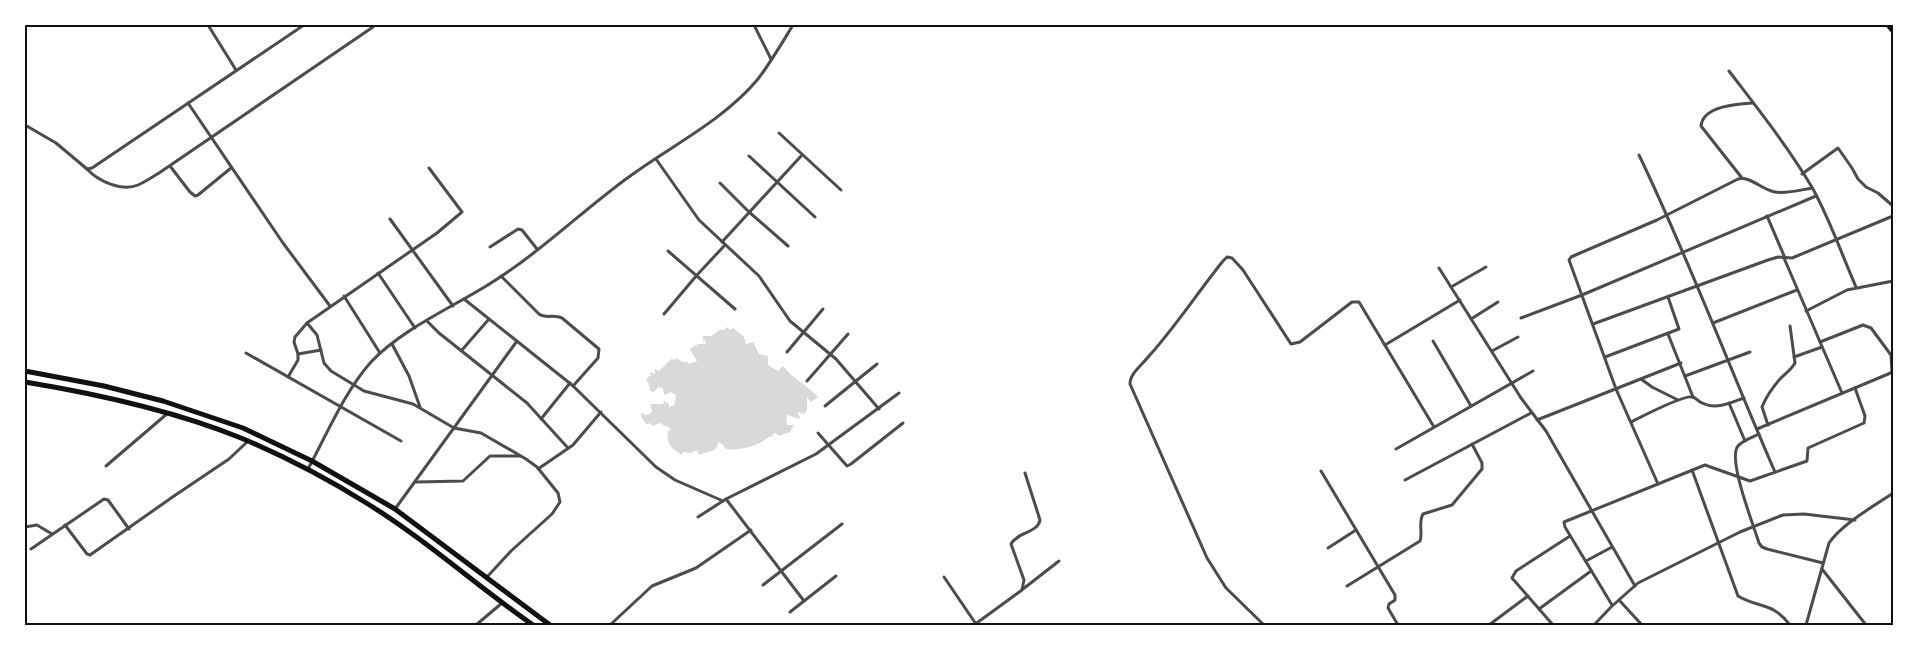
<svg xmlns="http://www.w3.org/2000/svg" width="1918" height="650" viewBox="0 0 1918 650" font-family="Signika,sans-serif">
  <rect width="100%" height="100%" fill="#fff"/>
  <!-- water -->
  <path fill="#d9d9d9" d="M727,327L730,330L733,328L744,337L746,344L753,342L759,354L768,356V365L778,371L783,366C793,379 807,385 818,397L811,402L807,397V410L804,414L799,412L798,414L800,417L799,419L788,415L786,418L787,425H794L790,432L779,436L775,433L772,435L773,437L770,436C759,446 740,451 726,449L721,443H718C716,454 707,450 700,455L696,450L691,453L683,452L682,455C672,449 666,444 668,431H670V428L659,423L653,426L649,423L647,425L641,417V414L643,413L645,415L650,414L652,411L650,404H663L664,401L669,404V407L674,405L676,395L671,392L664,395L663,388L658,387L655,391L652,392L650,390L648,382H646L648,377L651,375L649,372L655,374V369L659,371L671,359L675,360L676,358L683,362H687L689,364L697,361L690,349L698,344H705L706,341H703V336H711L720,330H724Z"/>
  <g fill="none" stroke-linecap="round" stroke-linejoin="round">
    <!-- minor -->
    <g stroke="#4c4c4c" stroke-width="3">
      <path d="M208,25L236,70"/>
      <path d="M754,25L771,59"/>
      <path d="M1729,71C1758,109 1789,148 1813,189C1830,220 1842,255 1856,287"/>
      <path d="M188,103L283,243L330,306"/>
      <path d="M25,125L56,143L87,169L92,168L304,25"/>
      <path d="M779,133L841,190"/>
      <path d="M1639,155C1689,259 1729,367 1775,472"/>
      <path d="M749,156L815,217"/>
      <path d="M656,159L699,220L759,276L790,321L836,359L879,409"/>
      <path d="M170,166L190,192L195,196L198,195L231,168"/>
      <path d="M87,169C98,181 122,192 138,185C145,182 152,177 159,173L373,27"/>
      <path d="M1802,174L1838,148L1852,168L1858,179L1866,187L1878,193L1893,206"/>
      <path d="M1742,178L1701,126C1703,106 1737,104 1753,103"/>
      <path d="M720,183L749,212L788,246"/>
      <path d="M1767,216L1785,258"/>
      <path d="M390,219L453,306"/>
      <path d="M722,242L802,155"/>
      <path d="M490,247L518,229L522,230L537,249"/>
      <path d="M668,251L735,309"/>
      <path d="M1784,258L1842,393"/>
      <path d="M1439,268L1521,398L1546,431L1635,586"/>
      <path d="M378,273L415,328"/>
      <path d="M501,276L539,314C546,319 554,314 562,318L599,349L598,358L573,386"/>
      <path d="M1451,287L1486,267"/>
      <path d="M344,296L380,353"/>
      <path d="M464,299L572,385L656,467L675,480L723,501"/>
      <path d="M1806,311L1847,290L1893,281"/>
      <path d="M664,314L697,275L725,245"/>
      <path d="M1521,318L1582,295L1816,196"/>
      <path d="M1471,319L1498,302"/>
      <path d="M427,321L439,333L527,403L568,448"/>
      <path d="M307,323L317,335L324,363L331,371L364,391L413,404L454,428L481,433L526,459L537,467L558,493L560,502L552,514L511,551L487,577"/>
      <path d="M1713,323L1797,290"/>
      <path d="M1593,324L1768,260L1778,257L1792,258L1893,216"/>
      <path d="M1668,334L1693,397"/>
      <path d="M1433,341L1471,406"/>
      <path d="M1820,342L1863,325L1871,328L1891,355L1892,372"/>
      <path d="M392,344L409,376L420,407"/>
      <path d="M1385,345L1460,300"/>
      <path d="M462,350L489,319"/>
      <path d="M1492,351L1518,337"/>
      <path d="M787,352L823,309"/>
      <path d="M246,353L401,441"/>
      <path d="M298,354L321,350"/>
      <path d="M1605,357L1679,329L1668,297"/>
      <path d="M1794,357L1822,347"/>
      <path d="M1685,376L1750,352"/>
      <path d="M288,377L298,360V354L294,342L295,337L307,323L437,233L462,212L429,168"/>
      <path d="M1641,379L1652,387L1678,400"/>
      <path d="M807,381L848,334"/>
      <path d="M1729,403L1745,441"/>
      <path d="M825,406L877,364"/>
      <path d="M541,419L570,383"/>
      <path d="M1537,420L1681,363"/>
      <path d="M1631,422C1641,417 1683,395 1692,397C1696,397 1698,402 1702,403C1716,410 1730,403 1744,398"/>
      <path d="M1768,425L1762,407C1766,397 1773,387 1780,379C1786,373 1791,370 1795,363L1790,326"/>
      <path d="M1757,429L1893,372"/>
      <path d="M818,433L847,466L851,464L903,423"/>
      <path d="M1759,434C1753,437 1743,440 1738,446C1727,459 1754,526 1759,543L1762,547L1767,549L1823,563"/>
      <path d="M1396,449L1533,371"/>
      <path d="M106,466L168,413"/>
      <path d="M308,469C327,434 345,391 371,362C402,329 453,307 491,283C539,253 580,213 626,179C670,146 722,122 758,79C771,62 782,43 793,25"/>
      <path d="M538,469L573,445L601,412"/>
      <path d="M1692,470L1738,596C1760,609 1771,601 1790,625"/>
      <path d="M1321,471L1395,595V600L1389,604L1388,608L1398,625"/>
      <path d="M1405,480L1531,413"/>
      <path d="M416,482L463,481L490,456H520"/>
      <path d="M1658,484L1616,389L1569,260L1571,257L1657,220L1738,179C1751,176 1762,190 1775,192C1787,194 1800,190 1812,188"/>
      <path d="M726,499L804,601"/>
      <path d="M395,509L517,341"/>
      <path d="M698,517L726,499L816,454L899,393"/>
      <path d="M65,525L87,554L90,555L174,496L229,459L247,442"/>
      <path d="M25,527L37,525L52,534"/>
      <path d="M1328,548L1356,530"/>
      <path d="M31,549L104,499L108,500L129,529"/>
      <path d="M1586,561L1612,547"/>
      <path d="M1822,569L1866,625"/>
      <path d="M944,577L976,624"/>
      <path d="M763,585L842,524"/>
      <path d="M1347,586L1420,541C1423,533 1418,523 1423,514L1452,505L1482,469V463L1472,444"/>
      <path d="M1023,589L1059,561"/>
      <path d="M1619,600L1642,625"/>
      <path d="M1612,605L1565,527L1564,522L1705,465L1750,481L1807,461L1808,448L1864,423L1865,416L1855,388"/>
      <path d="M1539,609L1591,571"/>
      <path d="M790,612L836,576"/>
      <path d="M476,625L502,603"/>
      <path d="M610,625L652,586L696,568L751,530"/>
      <path d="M974,625L1022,590L1024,580L1011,544C1017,532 1038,533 1040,520L1025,473"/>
      <path d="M1264,625L1226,588L1207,558L1130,384C1130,373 1143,364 1149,356C1176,326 1198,292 1223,261L1227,257L1232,258L1243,270L1291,344L1300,342L1352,302H1359L1434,427"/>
      <path d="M1489,625L1528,596"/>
      <path d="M1553,625L1512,578L1516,571L1570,536"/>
      <path d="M1594,625L1611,607L1638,583L1740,532L1783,515L1804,514L1855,520"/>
      <path d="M1806,625L1829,543C1843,523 1873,507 1893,493"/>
    </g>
    <!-- primary -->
    <g stroke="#111" stroke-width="5">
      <path d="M1888,25L1893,31"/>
      <path d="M25,371L104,386L163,401L243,428L312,461L395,509L550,625"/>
      <path d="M25,382C98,394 172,410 241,438C284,456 328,479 368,504C426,540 477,586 533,625"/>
    </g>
  </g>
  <!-- border -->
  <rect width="1918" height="650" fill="none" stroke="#ffffff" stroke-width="52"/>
  <rect x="26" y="26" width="1866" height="598" fill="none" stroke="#111" stroke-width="2"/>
</svg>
